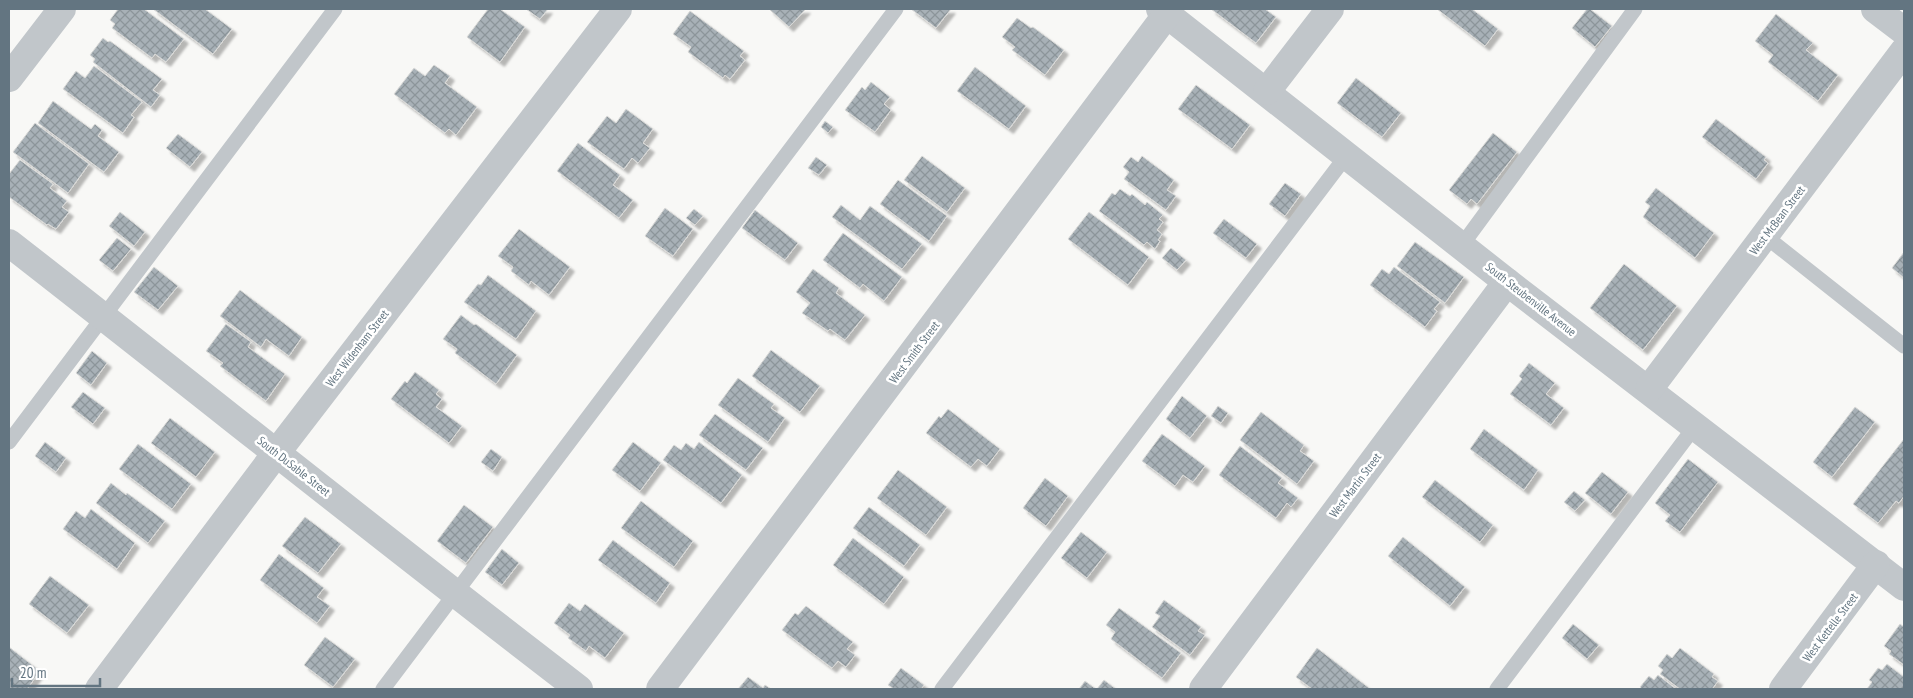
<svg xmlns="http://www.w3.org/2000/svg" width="1913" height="698" viewBox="0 0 1913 698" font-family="'PT Sans Narrow',sans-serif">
  <defs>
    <pattern id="building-cross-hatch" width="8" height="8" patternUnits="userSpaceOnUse" patternTransform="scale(1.25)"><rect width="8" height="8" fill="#a8b1b7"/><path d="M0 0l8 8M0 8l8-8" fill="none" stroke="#8c959a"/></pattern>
    <filter id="shadow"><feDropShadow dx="4.5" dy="4.5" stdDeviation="1" flood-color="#0004"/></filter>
  </defs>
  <rect width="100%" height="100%" fill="#f8f8f6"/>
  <!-- building -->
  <g fill="url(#building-cross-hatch)" stroke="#dadad8" filter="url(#shadow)">
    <path d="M118,9H144L184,39L166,62L155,54L152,58L112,28L115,24L110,20Z"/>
    <path d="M153,9H205L232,29L213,54Z"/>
    <path d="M488,9H500L525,27L500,62L467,37Z"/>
    <path d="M526,9H548L540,19Z"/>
    <path d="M769,9H806L789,27Z"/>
    <path d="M911,9H951L936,28Z"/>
    <path d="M1211,9H1265L1276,17L1256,43Z"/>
    <path d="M1437,9H1472L1498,29L1485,46Z"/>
    <path d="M1587,9H1590L1612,26L1595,47L1572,28Z"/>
    <path d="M690,11L744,51L740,56L745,60L730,79L725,75L723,78L688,52L691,47L673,34Z"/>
    <path d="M1776,14L1813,43L1806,50L1838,75L1818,101L1768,62L1773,55L1755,41Z"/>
    <path d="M1017,18L1031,28L1033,27L1064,50L1045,75L1012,50L1015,47L1002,37Z"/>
    <path d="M103,38L108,42L110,41L162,79L153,90L160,95L151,107L93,62L95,59L90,55Z"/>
    <path d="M434,65L450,76L445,83L477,107L456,135L449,129L445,133L394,94L414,68L425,76Z"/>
    <path d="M94,66L142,102L131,115L134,117L123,133L63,89L76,71L85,78Z"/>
    <path d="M975,67L1026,106L1009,129L957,91Z"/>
    <path d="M1356,78L1401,113L1382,137L1337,103Z"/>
    <path d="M871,82L890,97L884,104L891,110L875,132L845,110L862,87L865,90Z"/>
    <path d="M1196,85L1250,125L1232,149L1178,109Z"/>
    <path d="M53,101L91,129L95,124L102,130L98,136L119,152L104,172L38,123Z"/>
    <path d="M626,109L653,129L643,143L650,148L638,163L632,158L624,169L587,142L607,116L616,123Z"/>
    <path d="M1716,119L1766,157L1764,160L1768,163L1756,179L1702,137Z"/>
    <path d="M825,121L833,127L828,133L821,127Z"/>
    <path d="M35,123L89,164L68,193L13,152Z"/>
    <path d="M1493,133L1517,152L1477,204L1471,199L1467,204L1449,190Z"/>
    <path d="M178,134L202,152L190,167L166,148Z"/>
    <path d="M578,143L620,175L613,185L633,200L619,218L557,171Z"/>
    <path d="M922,156L965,188L947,212L904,180Z"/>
    <path d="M1142,156L1174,180L1167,190L1176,196L1166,210L1124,179L1129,172L1123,167L1131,157L1138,162Z"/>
    <path d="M816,157L827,165L819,175L808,168Z"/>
    <path d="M20,160L53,184L50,188L67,201L62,207L69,212L56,229L48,224L47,225L9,197V174Z"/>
    <path d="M898,180L947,216L929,241L880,204Z"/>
    <path d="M1285,183L1301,194L1285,216L1269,204Z"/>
    <path d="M1656,188L1714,233L1695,258L1643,217L1650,206L1645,202Z"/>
    <path d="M1120,189L1130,196L1132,194L1145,205L1147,202L1163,215L1159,219L1163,222L1157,230L1162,234L1158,240L1160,241L1155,249L1147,242L1144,245L1099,211L1112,193L1115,195Z"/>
    <path d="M841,205L860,220L870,206L922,244L902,269L832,217Z"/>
    <path d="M665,208L693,229L673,256L645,236Z"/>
    <path d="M694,209L703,216L695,225L686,218Z"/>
    <path d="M755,210L798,243L785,260L742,228Z"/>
    <path d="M120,212L145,232L134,246L109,226Z"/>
    <path d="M1089,212L1149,257L1128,285L1068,239Z"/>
    <path d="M1224,219L1257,244L1246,258L1213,233Z"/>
    <path d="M519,229L570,267L549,295L531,281L529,285L511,271L513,267L498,256Z"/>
    <path d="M843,233L902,277L884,301L863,284L860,288L823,260Z"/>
    <path d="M117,238L131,249L113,271L99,260Z"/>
    <path d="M1415,242L1464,277L1445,303L1397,266Z"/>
    <path d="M1171,248L1186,260L1177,270L1162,258Z"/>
    <path d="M1904,252V278L1892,268Z"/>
    <path d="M1624,264L1677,306L1643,350L1590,308Z"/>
    <path d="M154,267L178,286L158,310L134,292Z"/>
    <path d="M1394,267L1440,302L1434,309L1437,311L1425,327L1370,285L1382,269L1389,274Z"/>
    <path d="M813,269L839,288L836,293L865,315L845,340L830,329L828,331L802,313L810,303L796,292Z"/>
    <path d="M488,275L536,311L516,339L464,302L478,284L481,285Z"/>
    <path d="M240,290L302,337L289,356L266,339L261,347L220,316Z"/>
    <path d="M461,315L474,325L476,324L517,355L496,384L455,353L457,349L443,339Z"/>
    <path d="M226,324L251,342L248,347L285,374L266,401L220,366L223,363L206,351Z"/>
    <path d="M771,350L820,386L800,412L752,376Z"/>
    <path d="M92,351L107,363L91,385L76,373Z"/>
    <path d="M1529,363L1555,383L1546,394L1564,408L1551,425L1510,394L1522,379L1519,376Z"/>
    <path d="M415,372L439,390L436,394L442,399L436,407L462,426L449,443L391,399L405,381L407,383Z"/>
    <path d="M738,378L774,404L771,408L785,418L768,442L718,405Z"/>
    <path d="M83,392L105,408L93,424L71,407Z"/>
    <path d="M1182,396L1207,416L1190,438L1166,419Z"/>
    <path d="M1218,406L1228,413L1221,423L1211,416Z"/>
    <path d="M1855,407L1875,422L1832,477L1813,462Z"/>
    <path d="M948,409L1000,449L987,466L978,459L971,467L926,433L939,416L941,418Z"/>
    <path d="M1261,412L1304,445L1300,451L1314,461L1297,484L1240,440Z"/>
    <path d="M715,414L763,448L746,470L699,435Z"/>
    <path d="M170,418L215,452L196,477L151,443Z"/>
    <path d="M1484,429L1538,470L1524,490L1470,449Z"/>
    <path d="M1162,434L1205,466L1193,482L1183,475L1175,486L1142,461Z"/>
    <path d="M1904,439V496L1899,503L1896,501L1878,523L1853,504Z"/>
    <path d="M45,442L66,458L56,472L35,456Z"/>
    <path d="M633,442L661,463L640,491L612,470Z"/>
    <path d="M699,442L742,475L721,503L663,460L674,445L681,450L686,443L694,449Z"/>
    <path d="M138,444L191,484L172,509L119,469Z"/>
    <path d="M1240,446L1282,478L1278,483L1298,498L1291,507L1287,503L1276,518L1219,475Z"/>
    <path d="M491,449L502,457L493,471L481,462Z"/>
    <path d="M1688,459L1718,482L1680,532L1665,521L1670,515L1655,503Z"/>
    <path d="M898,470L947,507L926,535L877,498Z"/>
    <path d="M1602,472L1628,492L1611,514L1585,493Z"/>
    <path d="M1045,478L1068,496L1046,526L1023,508Z"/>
    <path d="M1435,480L1493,525L1480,542L1422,497Z"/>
    <path d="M111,483L126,495L127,493L165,521L148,543L96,503Z"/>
    <path d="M1574,491L1585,500L1575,511L1564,502Z"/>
    <path d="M641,501L693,541L674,567L621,528Z"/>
    <path d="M464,505L493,527L466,563L437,541Z"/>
    <path d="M869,507L920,545L904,566L853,528Z"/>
    <path d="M91,509L135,543L117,569L63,529L76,511L85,518Z"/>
    <path d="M305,517L341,544L318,573L282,546Z"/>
    <path d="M1081,532L1107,552L1087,578L1061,558Z"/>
    <path d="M1403,537L1465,587L1450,606L1388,556Z"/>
    <path d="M853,538L904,577L884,604L833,565Z"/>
    <path d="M613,540L670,583L656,603L598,560Z"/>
    <path d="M502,549L519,563L502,585L485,572Z"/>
    <path d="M279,554L324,588L317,597L330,606L317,623L260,580Z"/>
    <path d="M50,576L89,605L67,633L29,604Z"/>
    <path d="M1164,600L1201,627L1198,631L1205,635L1190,655L1152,627L1160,616L1155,613Z"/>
    <path d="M569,603L580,611L585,604L624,633L605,658L589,646L586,651L568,638L570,635L554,623Z"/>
    <path d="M806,606L853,642L847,649L855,655L846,667L838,661L832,668L782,630L795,613L798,615Z"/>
    <path d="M1119,608L1181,653L1162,678L1111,639L1115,632L1106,625Z"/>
    <path d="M1573,624L1599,645L1587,659L1562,638Z"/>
    <path d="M1900,624L1904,627V665L1889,654L1891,651L1884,646Z"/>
    <path d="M325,637L355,659L333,687L304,665Z"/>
    <path d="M9,647L40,671L27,689H9Z"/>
    <path d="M1317,648L1369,688L1368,689H1312L1296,677Z"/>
    <path d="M1680,648L1714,674L1712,677L1718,681L1712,689H1680L1660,674L1663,670L1658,666L1667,654L1672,658Z"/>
    <path d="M1887,664L1904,677V689H1867L1872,682L1869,680L1878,668L1882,670Z"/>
    <path d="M901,668L924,685L921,689H894L888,685Z"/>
    <path d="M1658,675L1676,689H1642L1640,687L1649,676L1654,680Z"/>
    <path d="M748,677L763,688L765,685L771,689H738Z"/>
    <path d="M1104,680L1116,689H1097Z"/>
    <path d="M1085,681L1096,689H1079Z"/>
  </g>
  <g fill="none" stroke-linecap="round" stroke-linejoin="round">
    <!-- service -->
    <g stroke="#c1c6ca" stroke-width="15">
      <path d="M1765,236L1904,346"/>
      <path d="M1462,245L1635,9"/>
      <path d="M9,442L335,9"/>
      <path d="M383,689L896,9"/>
      <path d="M942,689L1347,155"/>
      <path d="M1497,689L1696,425"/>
    </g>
    <!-- minor -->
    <g stroke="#c1c6ca" stroke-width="28">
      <path d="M1160,9L1507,282L1904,587"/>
      <path d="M1875,9L1904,31"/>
      <path d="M9,78L62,9"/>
      <path d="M1267,91L1330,9"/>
      <path d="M9,243C199,391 387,542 579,689"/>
      <path d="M1649,389L1904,51"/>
      <path d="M99,689L277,452L618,9"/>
      <path d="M660,689L1167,14"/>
      <path d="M1203,689L1507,282"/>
      <path d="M1783,689L1876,564"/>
    </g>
  </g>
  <g text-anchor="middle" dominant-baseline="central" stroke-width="5" stroke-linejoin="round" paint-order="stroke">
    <!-- street labels -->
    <g font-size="12" fill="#637581" stroke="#fff">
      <text transform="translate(1777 220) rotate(-53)">West McBean Street</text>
      <text transform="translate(1531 299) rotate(38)">South Steubenville Avenue</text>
      <text transform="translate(357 348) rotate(-52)">West Widenham Street</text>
      <text transform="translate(914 352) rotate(-53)">West Smith Street</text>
      <text transform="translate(294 466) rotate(38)">South DuSable Street</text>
      <text transform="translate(1355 485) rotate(-53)">West Martin Street</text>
      <text transform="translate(1830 627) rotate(-53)">West Kettelle Street</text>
    </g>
  </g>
  <!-- border -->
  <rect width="1913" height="698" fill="none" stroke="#637581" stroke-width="20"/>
  <!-- scale -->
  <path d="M12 678v8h88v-8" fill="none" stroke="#637581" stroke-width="2.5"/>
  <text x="20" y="678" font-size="15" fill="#637581" stroke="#ffffff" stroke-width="4" paint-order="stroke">20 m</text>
</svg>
